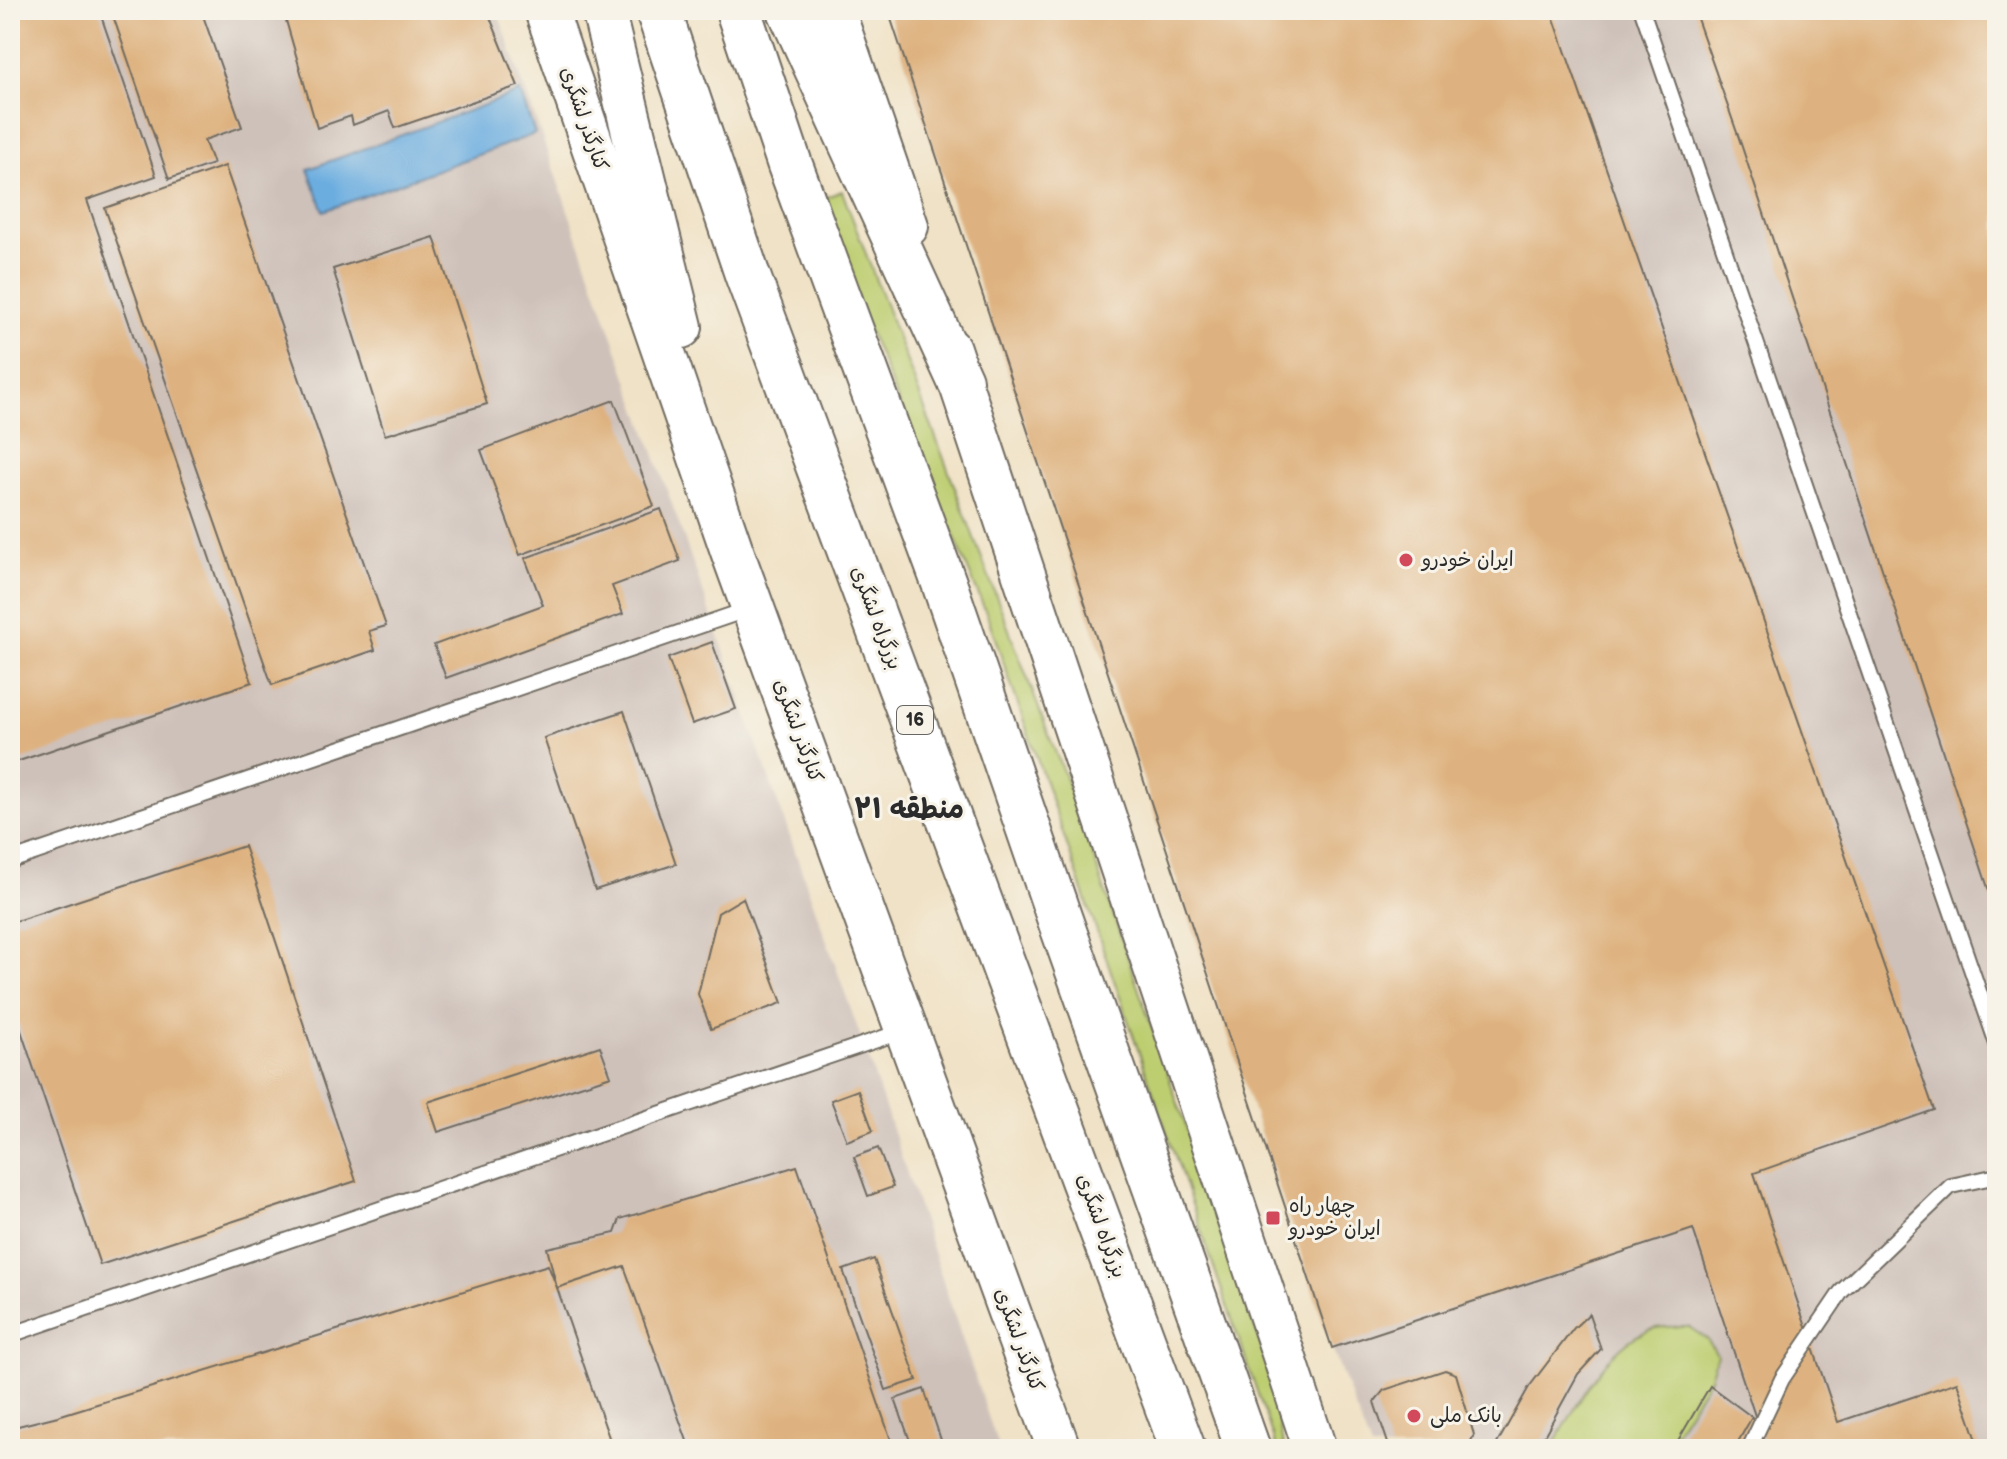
<svg xmlns="http://www.w3.org/2000/svg" width="2007" height="1459" viewBox="0 0 2007 1459" font-family="'Balsamiq Sans','Playpen Sans Arabic',sans-serif">
  <rect width="100%" height="100%" fill="#f7f3e8"/>
  <filter id="ink" filterUnits="userSpaceOnUse"><feTurbulence type="fractalNoise" baseFrequency=".0125" numOctaves="2"/><feDisplacementMap in="SourceGraphic" scale="16" xChannelSelector="R" yChannelSelector="G"/><feConvolveMatrix kernelMatrix="1 2 1 2 8 2 1 2 1" color-interpolation-filters="sRGB"/></filter>
  <filter id="wash" filterUnits="userSpaceOnUse"><feTurbulence type="fractalNoise" baseFrequency=".006" numOctaves="4" result="noise"/><feDisplacementMap in="SourceGraphic" scale="32" xChannelSelector="R" yChannelSelector="G"/><feGaussianBlur stdDeviation="1.8" result="paint"/><feColorMatrix in="noise" values="0 0 0 0 0 0 0 0 0 0 0 0 0 0 0 0 0 1.4 0 .05"/><feComposite in="paint" operator="in"/></filter>
  <g filter="url(#wash)">
    <rect width="100%" height="100%" fill="#f0e2c6"/>
    <!-- industrial -->
    <g fill="#cec1ba">
      <path d="M10,10H497L872,1069L999,1449H10Z"/>
      <path d="M888,10H1997V1449H1371L1332,1348Z"/>
    </g>
    <!-- green -->
    <g fill="#bdce71" stroke="#747c4e" stroke-width="2">
      <path d="M842,191L1073,798L1265,1357L1284,1449H1277L987,615L815,201Z"/>
      <path d="M1689,1327L1707,1339L1717,1355L1710,1378L1664,1449H1551C1576,1409 1608,1338 1657,1328C1667,1326 1679,1327 1689,1327Z"/>
    </g>
    <!-- water -->
    <path fill="#6cade0" stroke="#4c6c86" stroke-width="2" d="M520,92L535,134L324,211L308,169Z"/>
    <g id="blocks">
      <!-- building -->
      <g fill="#deb280">
        <path d="M10,10H99L156,176L87,200L252,682L10,764Z"/>
        <path d="M111,10H201L242,127L204,140L213,164L169,179Z"/>
        <path d="M283,10H487L518,86L395,128L389,111L353,125L351,116L317,128Z"/>
        <path d="M888,10H1551L1934,1110L1754,1173L1838,1422L1957,1382L1980,1449H1766L1693,1229L1332,1348Z"/>
        <path d="M1694,10H1997V915L1741,144Z"/>
        <path d="M225,166L386,626L369,631L375,650L272,685L105,208Z"/>
        <path d="M434,237L487,404L385,435L333,269Z"/>
        <path d="M614,400L654,506L520,555L481,450Z"/>
        <path d="M661,509L680,561L612,586L623,614L446,678L434,645L543,605L525,558Z"/>
        <path d="M712,642L736,709L692,724L668,658Z"/>
        <path d="M624,711L676,864L595,890L544,738Z"/>
        <path d="M244,846L356,1181L100,1265L10,998V923Z"/>
        <path d="M743,898L782,1003L711,1029L698,994L718,913Z"/>
        <path d="M600,1046L611,1076L438,1132L428,1102Z"/>
        <path d="M858,1090L873,1131L847,1141L831,1100Z"/>
        <path d="M878,1148L893,1187L868,1196L854,1157Z"/>
        <path d="M797,1166L894,1449H690L624,1266L557,1288L613,1449H10V1428L58,1416L548,1265L557,1288L547,1248L615,1233L620,1219Z"/>
        <path d="M874,1259L917,1380L886,1390L843,1270Z"/>
        <path d="M1589,1314L1601,1349L1578,1374L1537,1449H1494L1529,1387L1574,1328Z"/>
        <path d="M1445,1370L1456,1374L1474,1435L1467,1449H1390L1374,1402L1384,1390Z"/>
        <path d="M1710,1386L1752,1417L1734,1449H1673Z"/>
        <path d="M924,1389L944,1449H913L895,1399Z"/>
      </g>
    </g>
  </g>
  <g filter="url(#ink)">
    <use href="#blocks" fill-opacity="0" stroke="#706b61" stroke-width="2"/>
    <g fill="none" stroke-linecap="round" stroke-linejoin="round">
      <!-- service casing -->
      <g stroke="#706b61" stroke-width="18">
        <g id="service">
          <path d="M1642,10L1997,1044"/>
          <path d="M10,861L749,609"/>
          <path d="M10,1335L903,1031"/>
          <path d="M1749,1449L1782,1379L1841,1292L1951,1186L1997,1176"/>
        </g>
      </g>
      <!-- primary casing -->
      <g stroke="#706b61" stroke-width="46">
        <g id="primary">
          <path d="M546,10L732,551L1059,1449"/>
          <path d="M603,10L681,327"/>
          <path d="M833,10L907,226"/>
          <path d="M949,349L1315,1449"/>
        </g>
      </g>
      <!-- trunk casing -->
      <g stroke="#706b61" stroke-width="48">
        <g id="trunk">
          <path d="M658,10L747,274L1183,1449"/>
          <path d="M738,10L790,165L944,583L1060,920L1248,1449"/>
          <path d="M790,10L960,381"/>
        </g>
      </g>
      <!-- service -->
      <use href="#service" stroke="#fff" stroke-width="14"/>
      <!-- primary -->
      <use href="#primary" stroke="#fff" stroke-width="42"/>
      <!-- trunk -->
      <use href="#trunk" stroke="#fff" stroke-width="44"/>
    </g>
  </g>
  <!-- markers -->
  <g fill="#d1495b" stroke="#f7f3e8" stroke-width="3">
    <circle cx="1406" cy="560" r="8"/>
    <rect x="1265" y="1210" width="16" height="16" rx="4"/>
    <circle cx="1414" cy="1416" r="8"/>
  </g>
  <g text-anchor="middle" dominant-baseline="central" stroke-width="6" stroke-linejoin="round" paint-order="stroke">
    <!-- shield labels -->
    <rect fill="#f7f3e8" stroke="#686764" stroke-width="2" x="897" y="706" width="36" height="28" rx="6"/>
    <g font-size="18" font-weight="bold" fill="#2b2b2b">
      <text x="915" y="720">16</text>
    </g>
    <!-- street labels -->
    <g font-size="20" fill="#2b2b2b" stroke="#f7f3e8">
      <text transform="translate(584 119) rotate(71)">کنارگذر لشگری</text>
      <text transform="translate(876 618) rotate(69)">بزرگراه لشگری</text>
      <text transform="translate(798 731) rotate(70)">کنارگذر لشگری</text>
      <text transform="translate(1101 1226) rotate(70)">بزرگراه لشگری</text>
      <text transform="translate(1019 1340) rotate(70)">کنارگذر لشگری</text>
    </g>
    <!-- poi labels -->
    <g font-size="20" fill="#2b2b2b" stroke="#f7f3e8" text-anchor="start">
      <text x="1422" y="560">ایران خودرو</text>
      <text x="1289" y="1206">چهار راه<tspan x="1289" dy="23">ایران خودرو</tspan></text>
      <text x="1430" y="1416">بانک ملی</text>
    </g>
    <!-- district labels -->
    <g font-size="28" font-weight="bold" fill="#2b2b2b" stroke="#f7f3e8">
      <text x="909" y="809">منطقه ۲۱</text>
    </g>
  </g>
  <!-- margin -->
  <rect width="2007" height="1459" fill="none" stroke="#f7f3e8" stroke-width="40"/>
</svg>
